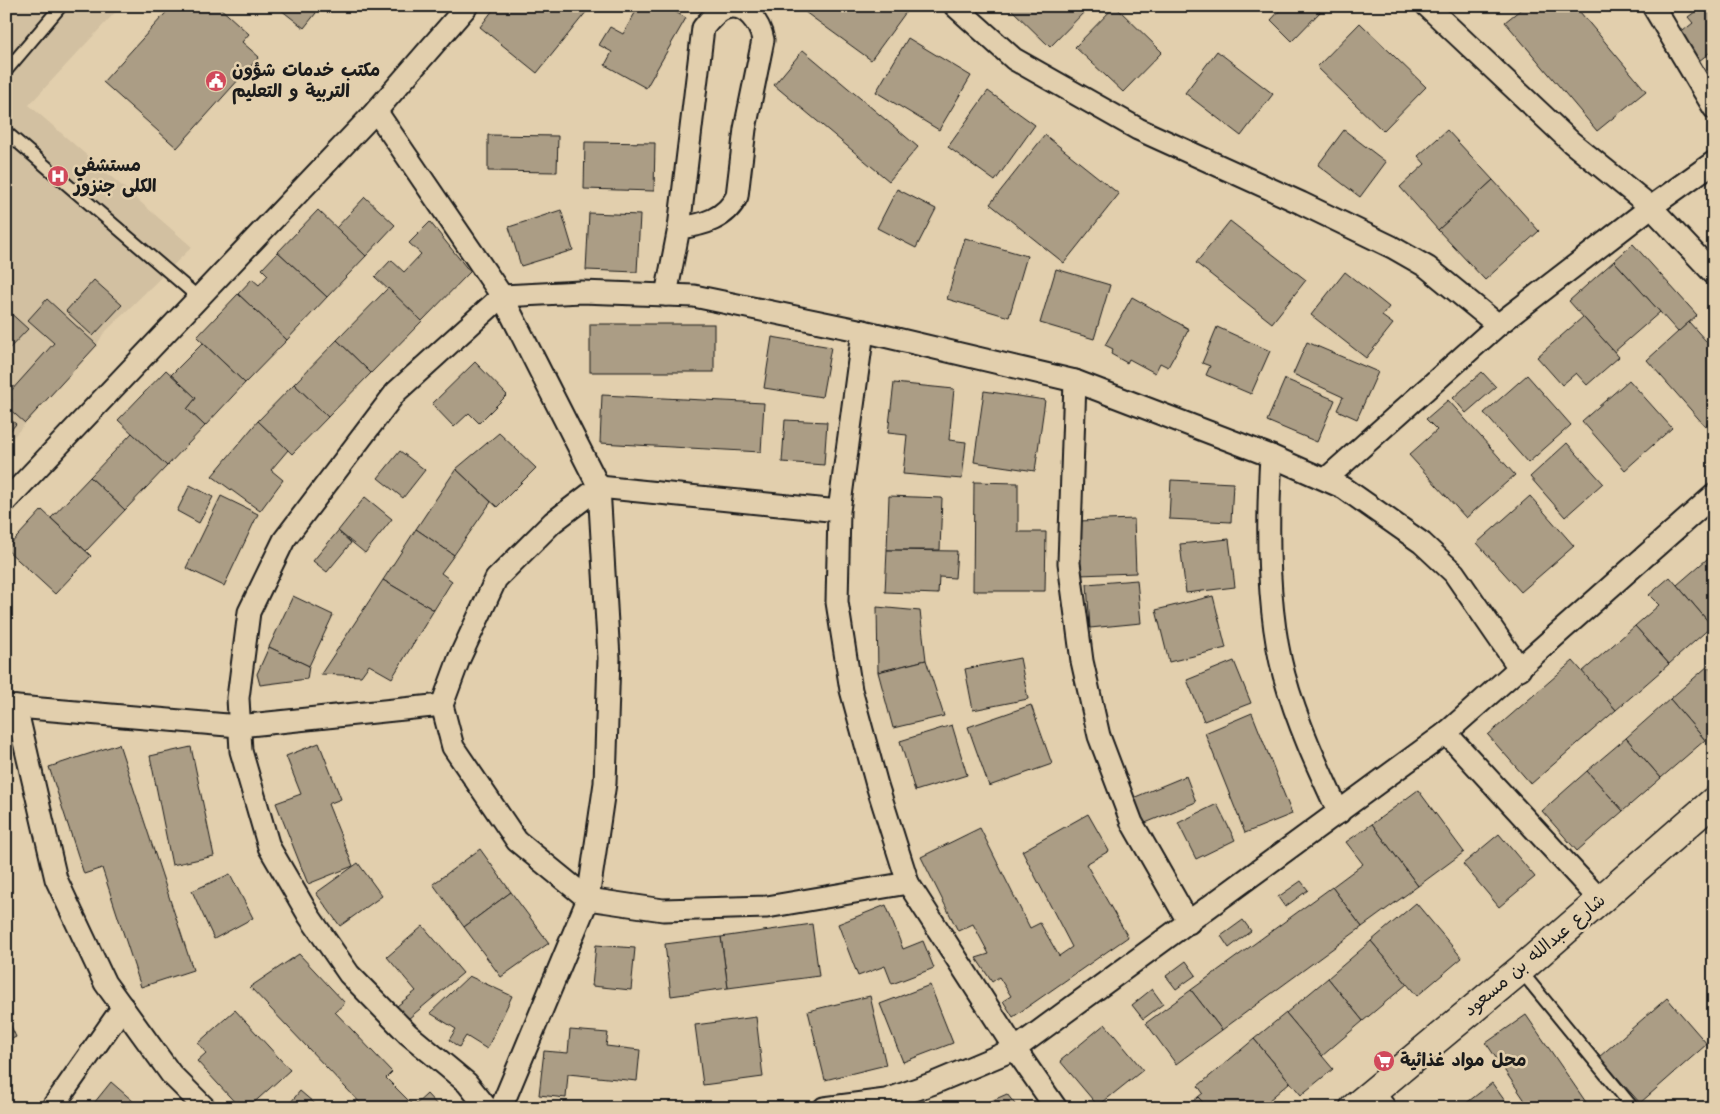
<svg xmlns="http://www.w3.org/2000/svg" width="1720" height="1114" viewBox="0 0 1720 1114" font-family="Kalam,'Playpen Sans Arabic',sans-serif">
  <rect width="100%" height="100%" fill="#e2cfad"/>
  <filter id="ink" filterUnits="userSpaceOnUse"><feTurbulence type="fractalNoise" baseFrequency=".02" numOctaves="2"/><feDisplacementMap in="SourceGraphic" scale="10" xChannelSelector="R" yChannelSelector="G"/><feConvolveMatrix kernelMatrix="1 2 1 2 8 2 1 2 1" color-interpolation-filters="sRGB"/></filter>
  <g filter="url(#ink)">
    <!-- built -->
    <path fill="#d2c0a1" d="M6,6H121L29,105L192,247L103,334L97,345L6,445Z"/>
    <!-- building -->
    <g fill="#ab9d85" stroke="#1c1c1c">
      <path d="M172,6H199L203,10L207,6H218L249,34L242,42L259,57L177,148L103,82Z"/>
      <path d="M276,6H308L316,13L304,28Z"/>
      <path d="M496,6H591L537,73L480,27Z"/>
      <path d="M639,6H665L686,18L646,88L605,65L612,52L599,45L610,27L623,34Z"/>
      <path d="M809,6H898L906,12L871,60L805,12Z"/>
      <path d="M1008,6H1090L1050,47Z"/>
      <path d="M1115,6L1162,52L1123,92L1075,47Z"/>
      <path d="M1284,6H1315L1320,12L1292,41L1271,20Z"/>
      <path d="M1525,6H1575L1646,91L1597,131L1505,22Z"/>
      <path d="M1703,6H1714V49L1694,65L1673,39L1693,23L1688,17Z"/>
      <path d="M1360,23L1426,87L1383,131L1317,67Z"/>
      <path d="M908,38L971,76L939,130L876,92Z"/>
      <path d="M803,50L918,147L889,181L774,85Z"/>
      <path d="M1217,51L1273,94L1241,136L1185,93Z"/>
      <path d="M988,91L1035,125L995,181L948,147Z"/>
      <path d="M1344,130L1386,162L1360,197L1318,165Z"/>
      <path d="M1447,130L1493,180L1438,230L1400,187L1425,164L1418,156Z"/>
      <path d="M488,135L558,136L557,172L488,171Z"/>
      <path d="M1045,135L1119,194L1064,263L990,204Z"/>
      <path d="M585,142L655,143L654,191L584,189Z"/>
      <path d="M1493,180L1539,231L1485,280L1438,230Z"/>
      <path d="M897,189L936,209L916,248L877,228Z"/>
      <path d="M365,197L395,225L366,256L336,228Z"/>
      <path d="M318,210L366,256L327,297L278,252Z"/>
      <path d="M561,210L573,250L521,266L509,227Z"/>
      <path d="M589,213L640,215L637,272L586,270Z"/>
      <path d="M1230,221L1306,280L1272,323L1196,263Z"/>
      <path d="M430,222L470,272L422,321L375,277L391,260L404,272L421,254L409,243Z"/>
      <path d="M965,238L1027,256L1009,317L947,299Z"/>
      <path d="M1633,244L1697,315L1678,332L1614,261Z"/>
      <path d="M278,252L327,297L287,340L238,294L252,279L259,285L268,275L262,269Z"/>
      <path d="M1614,261L1660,312L1614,352L1569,301Z"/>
      <path d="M1056,269L1110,285L1094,339L1040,323Z"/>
      <path d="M1345,272L1389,307L1382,316L1393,324L1366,358L1311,315Z"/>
      <path d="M94,280L122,305L93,336L66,311Z"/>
      <path d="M388,288L422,321L371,373L337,340Z"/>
      <path d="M238,294L287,340L245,383L197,337Z"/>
      <path d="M1132,297L1189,329L1168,367L1160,363L1155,373L1129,359L1127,363L1111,354L1113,349L1105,345Z"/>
      <path d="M47,299L97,345L25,423L7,407L12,401L10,392L54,343L28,320Z"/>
      <path d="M6,309L28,329L6,352Z"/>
      <path d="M1583,317L1619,357L1587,385L1576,373L1562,385L1537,357Z"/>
      <path d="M1689,322L1714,350V418L1705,426L1647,360Z"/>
      <rect x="590" y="324" width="124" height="48"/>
      <path d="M1217,327L1270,351L1251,394L1206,375L1210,366L1202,363Z"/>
      <path d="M772,337L831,347L822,397L764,388Z"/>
      <path d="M337,340L371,373L328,417L294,384Z"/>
      <path d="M1307,342L1378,372L1357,419L1337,410L1343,397L1293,374Z"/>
      <path d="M203,343L245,383L205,426L187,409L196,398L171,375Z"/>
      <path d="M475,362L507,395L479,423L469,413L454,427L432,404Z"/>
      <path d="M166,370L196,398L187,409L205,426L167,466L118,420Z"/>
      <path d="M1482,372L1496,387L1466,413L1453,398Z"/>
      <path d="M1527,375L1571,425L1528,463L1484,413Z"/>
      <path d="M1285,379L1335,400L1317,442L1267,421Z"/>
      <path d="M1629,380L1672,428L1625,470L1582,421Z"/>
      <path d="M894,383L954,389L949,440L966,442L962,479L903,474L907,435L888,433Z"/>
      <path d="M294,384L328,417L292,454L258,421Z"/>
      <path d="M984,391L1045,400L1035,471L974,462Z"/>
      <path d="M602,395L764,403L761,452L600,443Z"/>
      <path d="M1448,400L1515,475L1466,518L1409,455L1437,430L1426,419Z"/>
      <path d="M6,416L16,424L6,436Z"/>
      <path d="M785,420L827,422L824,465L782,462Z"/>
      <path d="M258,421L288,450L271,470L283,480L260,511L212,476Z"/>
      <path d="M132,433L167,466L125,510L90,477Z"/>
      <path d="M499,433L536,468L497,507L456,469Z"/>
      <path d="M1567,443L1603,483L1565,517L1530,477Z"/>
      <path d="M400,451L425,470L403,498L378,478Z"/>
      <path d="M456,469L491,502L454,555L416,529Z"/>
      <path d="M90,477L125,510L86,551L51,518Z"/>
      <path d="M1171,480L1233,483L1231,522L1169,519Z"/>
      <path d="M974,482L1018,483V532H1046L1045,591H973Z"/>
      <path d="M190,485L213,497L199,523L177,511Z"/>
      <path d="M221,496L258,514L224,586L186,568Z"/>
      <path d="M889,496L942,498L940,550H887Z"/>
      <path d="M1530,496L1574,546L1521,592L1477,543Z"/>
      <path d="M365,497L392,519L365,553L338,531Z"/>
      <path d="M42,510L91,556L55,594L6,549Z"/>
      <path d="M1134,519L1136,573L1079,575L1078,521Z"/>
      <path d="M416,529L454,555L441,573L452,581L434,610L383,580Z"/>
      <path d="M338,531L351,543L327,572L313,561Z"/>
      <path d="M1229,539L1235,587L1186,593L1180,544Z"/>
      <path d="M887,550L957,551L955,578L939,577L938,594L885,592Z"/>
      <path d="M1714,553V625L1712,626L1677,585Z"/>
      <path d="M1670,577L1712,626L1669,664L1635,626L1659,605L1649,595Z"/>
      <path d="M383,580L434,610L392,678L369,665L361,676L321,674Z"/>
      <path d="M1137,580L1141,623L1090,628L1087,584Z"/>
      <path d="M293,596L333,615L309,666L269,647Z"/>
      <path d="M1213,596L1226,648L1169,662L1156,610Z"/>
      <path d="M877,607L920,611L926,660L878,672Z"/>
      <path d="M1635,626L1669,664L1616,710L1582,672Z"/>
      <path d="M269,647L309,666L307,679L260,685L257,674Z"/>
      <path d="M1020,658L1028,699L973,710L965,669Z"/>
      <path d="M926,660L944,716L893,728L878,672Z"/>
      <path d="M1234,661L1251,703L1204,721L1187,680Z"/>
      <path d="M1573,661L1616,710L1531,784L1488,735Z"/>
      <path d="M1708,666L1714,673V732L1705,740L1670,699Z"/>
      <path d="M1670,699L1705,740L1661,778L1626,738Z"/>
      <path d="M1031,705L1052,764L989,786L968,727Z"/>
      <path d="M1252,713L1292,814L1245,833L1205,733Z"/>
      <path d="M952,725L967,775L915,791L900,741Z"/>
      <path d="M1626,738L1661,778L1623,811L1587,771Z"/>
      <path d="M319,743L341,799L328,804L353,866L308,884L276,803L301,794L286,756Z"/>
      <path d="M119,744L193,970L141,987L102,868L84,874L49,767Z"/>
      <path d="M191,747L214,856L172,865L150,756Z"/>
      <path d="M1587,771L1623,811L1577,851L1542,811Z"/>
      <path d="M1186,776L1196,802L1143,824L1133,798Z"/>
      <path d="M1418,790L1464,852L1418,886L1372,824Z"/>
      <path d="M1217,804L1235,840L1196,859L1178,823Z"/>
      <path d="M1088,814L1109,851L1086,864L1128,937L1013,1017L1003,1001L1011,996L999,977L992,982L976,958L989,954L973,924L958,931L921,857L980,828L1030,928L1040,923L1059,956L1072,947L1022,851Z"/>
      <path d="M1372,824L1418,886L1362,927L1332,887L1363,864L1346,842Z"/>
      <path d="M1499,834L1535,877L1499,907L1463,864Z"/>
      <path d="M480,849L511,892L464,927L433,884Z"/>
      <path d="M358,863L382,896L340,926L316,893Z"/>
      <path d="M230,874L253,918L214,939L192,891Z"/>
      <path d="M1301,881L1308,890L1285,907L1278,897Z"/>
      <path d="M1332,887L1362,927L1222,1030L1191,990Z"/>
      <path d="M511,892L549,943L501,977L464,927Z"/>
      <path d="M1416,903L1462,958L1417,996L1371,941Z"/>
      <path d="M886,905L903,949L923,941L934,968L892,984L885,966L858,976L838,924Z"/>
      <path d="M1243,920L1251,931L1229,948L1221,936Z"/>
      <path d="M812,924L819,976L728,988L721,937Z"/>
      <path d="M423,926L463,973L408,1019L397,1006L416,991L387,957Z"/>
      <path d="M721,937L728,988L671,996L665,944Z"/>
      <path d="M1371,941L1407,984L1363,1021L1328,978Z"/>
      <path d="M596,945L635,948L631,990L592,986Z"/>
      <path d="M299,954L345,1003L335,1012L392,1072L386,1078L414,1106L427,1094L440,1108H365L250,987Z"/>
      <path d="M1186,961L1196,975L1176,989L1166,976Z"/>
      <path d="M469,976L512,996L487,1049L466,1036L459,1047L449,1040L456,1029L430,1013Z"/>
      <path d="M1328,978L1363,1021L1322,1056L1286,1013Z"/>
      <path d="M930,985L953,1043L903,1062L880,1004Z"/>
      <path d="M1152,989L1163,1004L1143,1019L1132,1005Z"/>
      <path d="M1191,990L1222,1030L1176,1064L1146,1023Z"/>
      <path d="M870,996L886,1065L825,1080L808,1011Z"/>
      <path d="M1667,998L1707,1044L1640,1103L1599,1057Z"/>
      <path d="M235,1010L290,1070L248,1108H240L197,1061L206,1053L198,1043Z"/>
      <path d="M1286,1013L1333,1069L1301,1095L1254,1039Z"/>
      <path d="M6,1015L16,1037L6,1042Z"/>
      <path d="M1526,1015L1590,1108H1530L1486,1043Z"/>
      <path d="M756,1017L763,1077L703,1085L695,1025Z"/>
      <path d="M1105,1024L1143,1070L1098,1106L1060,1061Z"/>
      <path d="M570,1030L608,1033L606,1046L640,1050L637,1081L568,1074L566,1098L539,1095L544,1051L568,1053Z"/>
      <path d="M1254,1039L1290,1082L1260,1108H1208L1198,1097L1203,1093L1198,1086Z"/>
      <path d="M111,1082L141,1108H90Z"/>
      <path d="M1492,1083L1510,1108H1460Z"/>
      <path d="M300,1091L320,1108H286Z"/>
      <path d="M1007,1094L1018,1108H975Z"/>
      <path d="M1198,1097L1208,1108H1185Z"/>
    </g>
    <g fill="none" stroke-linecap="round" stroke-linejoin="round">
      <!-- lane casing -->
      <g stroke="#1c1c1c" stroke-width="15">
        <g id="lane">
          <path d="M6,71L61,6"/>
          <path d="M6,132L199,298"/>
          <path d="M1520,970L1633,1108"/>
        </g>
      </g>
      <!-- street casing -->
      <g stroke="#1c1c1c" stroke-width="25">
        <g id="street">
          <path d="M955,6L1014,59L1138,129L1301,203L1392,247L1427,267L1498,325"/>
          <path d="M1427,6L1571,142L1651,207L1714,274"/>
          <path d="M1653,6L1714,108"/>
          <path d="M376,111L502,296L599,487L609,658L605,783L588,899L501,1108"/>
          <path d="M666,295L679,228L703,28C709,21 716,11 726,8C746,2 760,24 763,40L745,129L737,196C726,219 703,225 679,228"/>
          <path d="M1075,381L1069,563L1082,661L1099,736L1132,823L1189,923"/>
          <path d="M1271,456C1267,525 1266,608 1284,675C1297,723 1318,768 1339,813"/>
          <path d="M1326,479L1498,325L1651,207L1714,162"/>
          <path d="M6,501L376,111L467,6"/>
          <path d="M839,511L599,487L553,522L496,579L459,659L442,705L453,747L517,841L588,899L663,910L767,907L908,883L877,785L851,690L837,602L839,511L863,331"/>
          <path d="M6,706L239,726L442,705"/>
          <path d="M16,707L56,879L105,983L171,1074L205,1108"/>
          <path d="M1446,733L1601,901"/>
          <path d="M908,883L1015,1049L1056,1108"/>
          <path d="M1372,1091L1385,1108"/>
          <path d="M52,1108L123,1007"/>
          <path d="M487,1108L467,1083L408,1034L349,974L309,916L269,847L241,751L238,698L249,612L284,540L396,392L502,296L581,292L694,296L863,331L1075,381L1271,456L1344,488L1422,543L1454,573L1520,669"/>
          <path d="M824,1108L886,1100L934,1083L1015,1049L1446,733L1714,495"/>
        </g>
      </g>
      <!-- secondary casing -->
      <g stroke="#1c1c1c" stroke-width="31">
        <path id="secondary" d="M1354,1108L1520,970L1714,801"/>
      </g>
      <!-- lane -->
      <use href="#lane" stroke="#e2cfad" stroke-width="11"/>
      <!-- street -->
      <use href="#street" stroke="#e2cfad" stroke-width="21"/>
      <!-- secondary -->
      <use href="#secondary" stroke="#e2cfad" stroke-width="28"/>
    </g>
  </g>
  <!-- icons -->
  <defs>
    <g id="civic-disc" transform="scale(1.125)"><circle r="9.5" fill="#d1495b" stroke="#e2cfad"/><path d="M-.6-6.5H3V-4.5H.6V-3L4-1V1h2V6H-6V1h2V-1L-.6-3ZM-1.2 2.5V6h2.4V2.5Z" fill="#fff"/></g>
    <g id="hospital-disc" transform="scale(1.125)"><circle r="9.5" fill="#d1495b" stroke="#e2cfad"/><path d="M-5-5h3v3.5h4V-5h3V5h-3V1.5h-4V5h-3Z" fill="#fff"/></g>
    <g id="supermarket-disc" transform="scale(1.125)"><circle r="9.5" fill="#d1495b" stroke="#e2cfad"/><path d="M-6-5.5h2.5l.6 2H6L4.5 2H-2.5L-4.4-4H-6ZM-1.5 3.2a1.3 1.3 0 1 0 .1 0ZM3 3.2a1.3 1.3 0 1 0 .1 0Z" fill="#fff"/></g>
  </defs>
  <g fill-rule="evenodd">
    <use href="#civic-disc" x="216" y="81"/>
    <use href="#hospital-disc" x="58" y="176"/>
    <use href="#supermarket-disc" x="1384" y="1061"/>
  </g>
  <g text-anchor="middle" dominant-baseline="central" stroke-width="5" stroke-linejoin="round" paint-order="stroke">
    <!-- poi labels -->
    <g font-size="18" font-weight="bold" fill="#1c1c1c" stroke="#e2cfad" text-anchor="start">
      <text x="232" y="71">مكتب خدمات شؤون<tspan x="232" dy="21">التربية و التعليم</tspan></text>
      <text x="74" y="166">مستشفي<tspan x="74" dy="21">الكلى جنزور</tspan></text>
      <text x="1400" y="1061">محل مواد غذائية</text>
    </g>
    <!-- street labels -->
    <g font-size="18" fill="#1c1c1c" stroke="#e2cfad">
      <text transform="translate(1535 956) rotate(-40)">شارع عبدالله بن مسعود</text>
    </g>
  </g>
  <!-- margin -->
  <rect width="1720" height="1114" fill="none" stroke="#e2cfad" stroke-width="25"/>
  <rect x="12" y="12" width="1695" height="1089" fill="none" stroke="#1c1c1c" stroke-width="2" filter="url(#ink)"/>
</svg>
